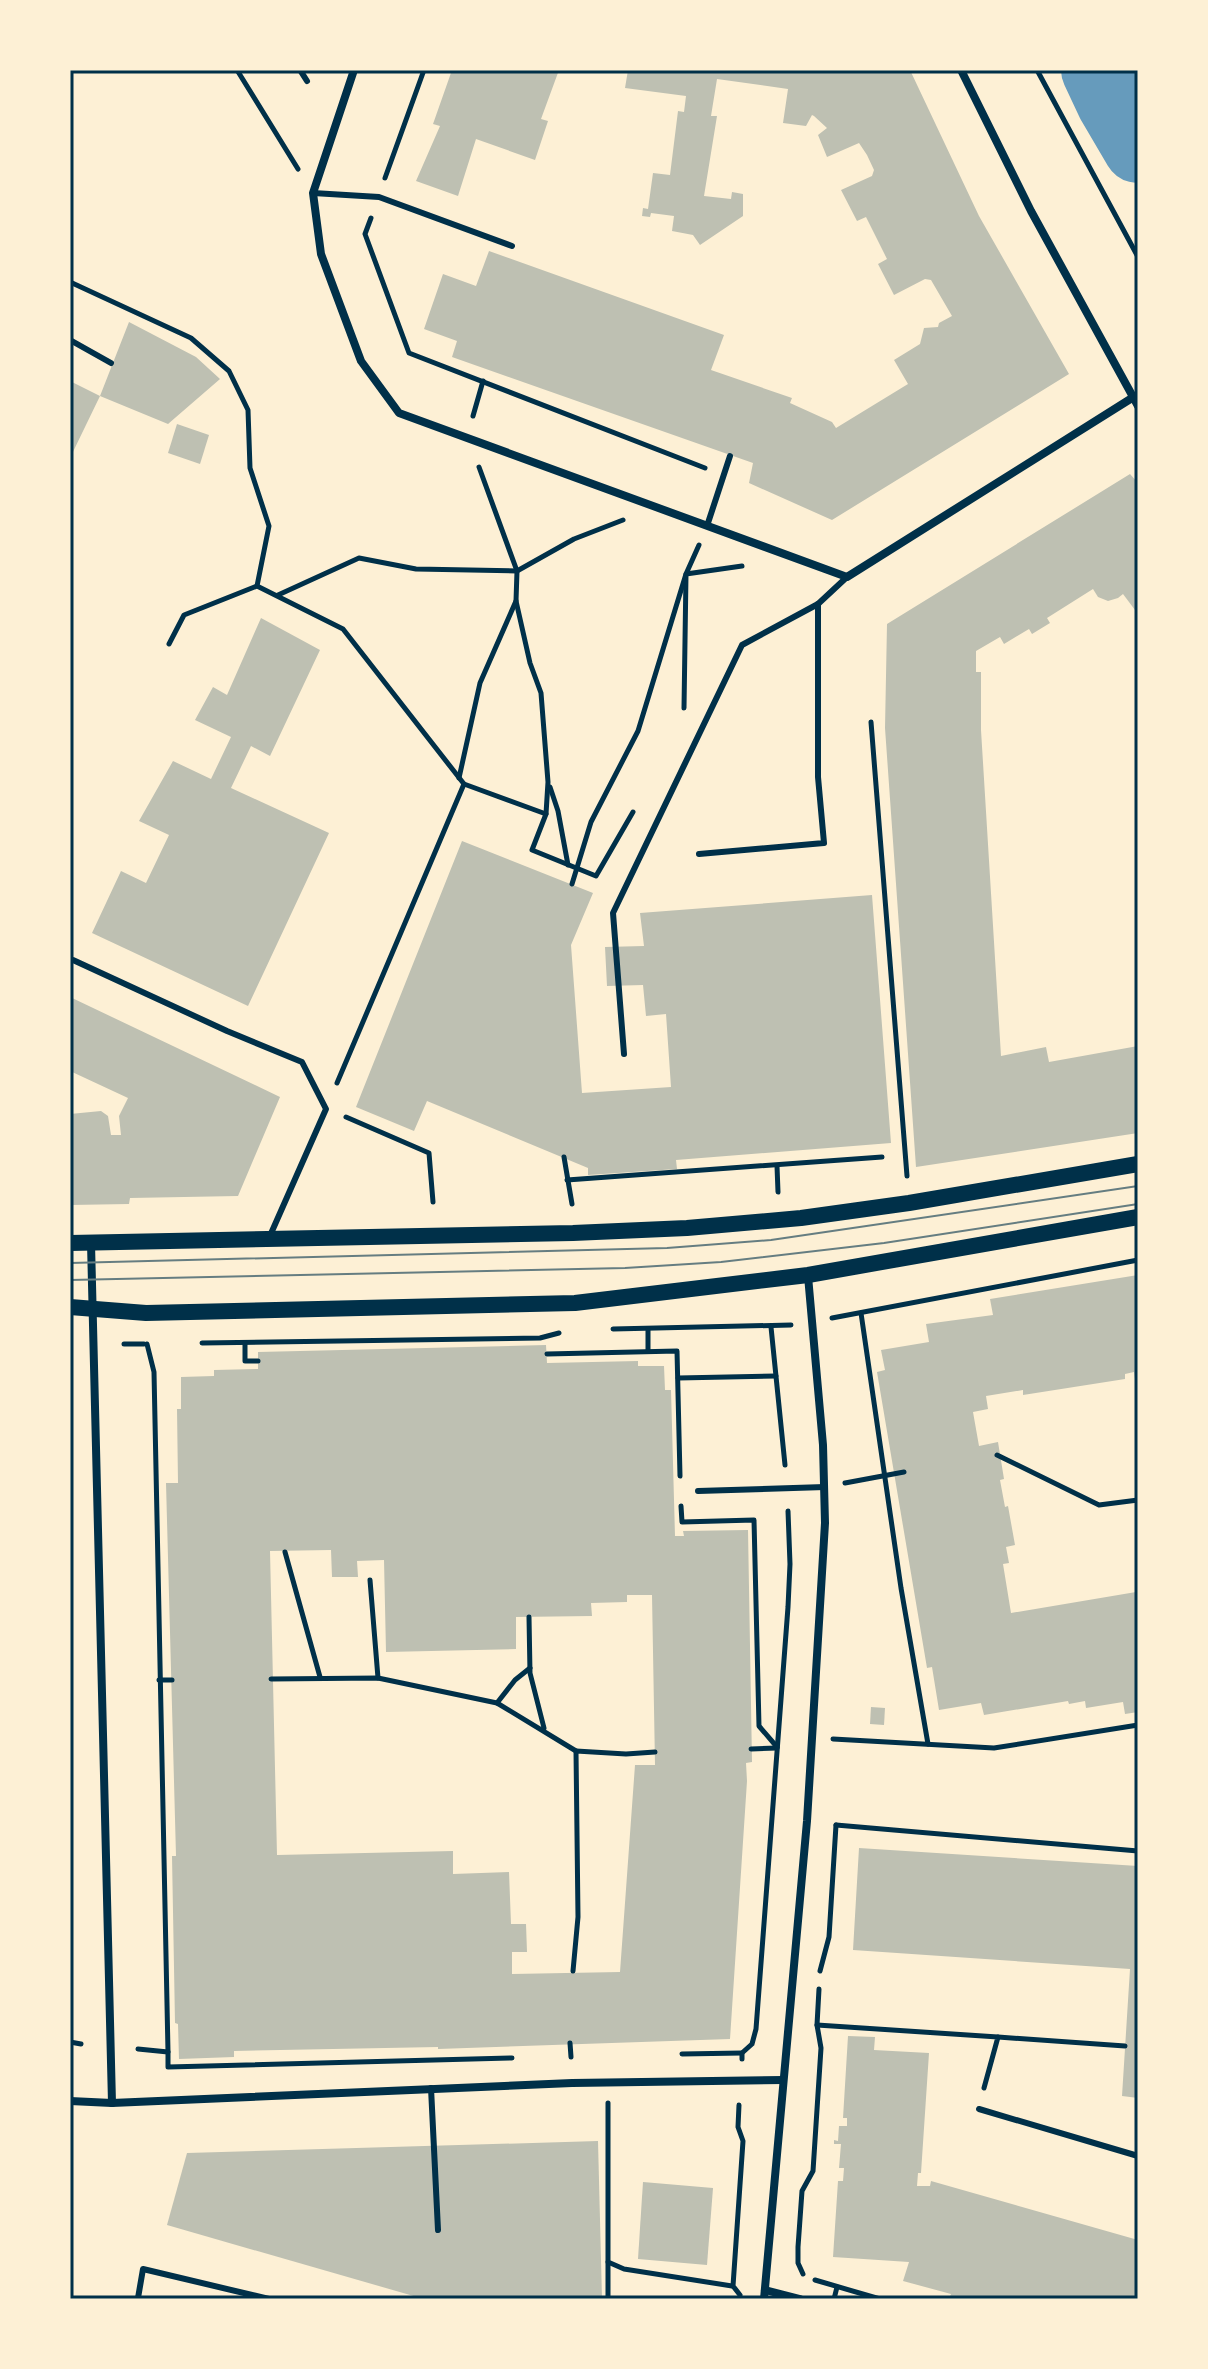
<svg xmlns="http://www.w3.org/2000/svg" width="1208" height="2369" viewBox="0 0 1208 2369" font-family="Karla,sans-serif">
  <rect width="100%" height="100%" fill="#fdf0d5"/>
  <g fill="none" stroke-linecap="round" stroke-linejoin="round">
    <!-- river -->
    <path stroke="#669bbc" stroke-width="70" d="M1096,70L1111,102L1138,148"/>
  </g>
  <!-- building -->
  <g fill="#bec0b2" fill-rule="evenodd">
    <path d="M452,70H559L541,119L548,121L535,160L476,139L458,196L416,181L440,126L433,124Z"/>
    <path d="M628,70H910L979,216L1069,374L832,520L749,483L753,463L452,357L457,341L424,329L443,274L476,286L489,251L724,335L711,370L792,398L790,403L832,422L836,428L908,384L894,360L920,344L924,328L938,327L939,323L952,316L931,280L925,279L894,295L878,264L887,259L866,217L857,221L841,190L872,176L874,170L867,155L859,143L827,157L818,135L827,128L814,116L812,115L806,126L783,123L788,89L717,79L711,116H717L704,196L731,199L732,192L743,194V216L700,245L693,235L672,231L674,216L651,213L650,217L642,216L643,208L648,209L653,173L670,175L678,111L684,112L686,96L625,88Z"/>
    <path d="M129,322L196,357L220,379L168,424L100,396L70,458V381L100,396Z"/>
    <path d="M177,424L209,435L200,464L168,453Z"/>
    <path d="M1130,474L1138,483V614L1123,594L1118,598L1108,601L1098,597L1093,589L1047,618L1050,623L1032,634L1029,629L1004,644L1000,637L976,651V672H981V730L1001,1056L1046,1047L1049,1062L1138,1046V1133L916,1167L885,728L887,624Z"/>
    <path d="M261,618L320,650L270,756L251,746L231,788L329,833L248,1006L92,933L121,871L146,883L169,835L139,821L173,761L211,779L231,737L195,720L213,687L227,695Z"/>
    <path d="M462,841L593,893L571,945L582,1093L671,1087L666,1014L646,1016L643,985L607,986L605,947L644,946L640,913L872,895L891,1143L676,1160L677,1169L588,1175V1168L427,1101L414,1131L356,1107Z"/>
    <path d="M70,997L280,1097L238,1196L130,1198L129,1204L70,1205V1114L101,1111L108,1116L111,1135H121L119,1116L128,1098L70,1071Z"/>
    <path d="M1138,1275V1379H1135L1134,1372L1125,1374V1379L1023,1395V1390L986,1396L988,1409L973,1412L979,1446L998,1442L1004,1479L1000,1480L1005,1507L1008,1506L1015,1545L1006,1547L1009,1563L1003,1564L1011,1613L1136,1592L1138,1712L1125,1714L1123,1702L1086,1708L1085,1701L1069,1704L1068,1701L984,1715L981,1703L939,1710L932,1667L927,1668L877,1372L885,1370L881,1350L929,1342L926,1324L993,1315L990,1299Z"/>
    <path d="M546,1345L547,1363L638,1361V1366H664L665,1390H671L675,1536H684L683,1531L748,1530L752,1762L746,1763L747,1781L730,2039L438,2049V2047L234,2051V2057L179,2059L178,2024L175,2023L172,1856H176L166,1483H178L177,1409H181V1377L214,1376V1370L258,1369V1352ZM331,1550L332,1577H358L357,1561L384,1560L386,1652L516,1649V1617L592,1616L591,1603L627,1602V1595H652L655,1765H635L620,1972L512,1974V1952H527L526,1924H511L509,1872L453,1874V1851L277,1855L270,1551Z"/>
    <path d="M871,1707L885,1708L884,1725L870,1724Z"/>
    <path d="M859,1848L1138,1866V2098L1122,2096L1130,1969L853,1950Z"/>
    <path d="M848,2036L875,2037L874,2050L929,2053L921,2173H918L917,2186H930L931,2181L1138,2240V2299H949L951,2294L903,2281L909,2262L833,2257L838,2181H843L844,2168H839L841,2144H834V2140L838,2141L839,2126H847V2118H843Z"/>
    <path d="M598,2141L602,2299H424L167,2225L187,2153Z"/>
    <path d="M643,2182L713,2188L707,2265L638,2259Z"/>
  </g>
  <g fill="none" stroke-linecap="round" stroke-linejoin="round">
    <!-- path -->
    <g stroke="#003049" stroke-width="5">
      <path d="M237,70L298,169"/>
      <path d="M1037,70L1138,257"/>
      <path d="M385,178L424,70"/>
      <path d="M371,218L365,234L409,353L705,468"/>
      <path d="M70,282L191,338L229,371L248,410L250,468L269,526L257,586"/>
      <path d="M473,416L483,381"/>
      <path d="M479,467L517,571L516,601L530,663L541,693L548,782L546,814L532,850L596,876L633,812"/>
      <path d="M278,595L359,558L416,569L517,571L574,539L623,520"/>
      <path d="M169,644L184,615L257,586L343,629L464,784L337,1083"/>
      <path d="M684,708L686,574L742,566"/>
      <path d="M871,722L907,1176"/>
      <path d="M459,778L480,683L516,601"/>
      <path d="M464,784L546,814"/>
      <path d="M550,787L558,811L568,865"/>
      <path d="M572,884L591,822L638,731L686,574L699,545"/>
      <path d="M346,1117L429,1153L433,1202"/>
      <path d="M564,1157L572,1204"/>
      <path d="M777,1166L778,1192"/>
      <path d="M567,1180L882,1157"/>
      <path d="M861,1313L901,1588L928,1744"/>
      <path d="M832,1318L1138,1260"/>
      <path d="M771,1327L785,1465"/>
      <path d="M613,1329L791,1325"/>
      <path d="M648,1329V1351"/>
      <path d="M202,1343L540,1338L559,1333"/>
      <path d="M245,1343V1361H258"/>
      <path d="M124,1344H144"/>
      <path d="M547,1354L677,1351L680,1476"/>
      <path d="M678,1378L776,1376"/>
      <path d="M997,1455L1099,1505L1138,1500"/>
      <path d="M845,1483L904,1472"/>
      <path d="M681,1506L682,1522L754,1520L759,1726L777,1747"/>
      <path d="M285,1552L320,1677"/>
      <path d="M370,1580L378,1678"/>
      <path d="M529,1617L530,1673L544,1728"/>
      <path d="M271,1679L378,1678L497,1703L576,1751"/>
      <path d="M159,1680H172"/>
      <path d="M497,1703L515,1680L530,1668"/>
      <path d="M833,1739L994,1748L1138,1725"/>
      <path d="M751,1749L777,1748"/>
      <path d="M836,1825L1138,1851"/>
      <path d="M573,1971L578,1917L576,1751L626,1754L655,1752"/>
      <path d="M820,1971L829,1937L836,1825"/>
      <path d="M817,2025L998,2037L984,2088"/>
      <path d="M998,2037L1125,2046"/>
      <path d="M70,2042L81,2044"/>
      <path d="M570,2043L571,2057"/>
      <path d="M138,2049L168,2052L154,1372L147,1344"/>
      <path d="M168,2052V2067L512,2058"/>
      <path d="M682,2054L742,2053"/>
      <path d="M742,2059V2053L752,2044L756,2029L788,1607L790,1564L788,1511"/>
      <path d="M608,2103V2262L624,2269L732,2286"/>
      <path d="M739,2105L738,2127L743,2141L733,2286L740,2295"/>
      <path d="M608,2262V2299"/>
      <path d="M803,2274L798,2263V2247L802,2191L813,2171L821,2048L817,2025L819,1989"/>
      <path d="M815,2280L880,2299"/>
      <path d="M834,2299L837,2287"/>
    </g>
    <!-- service -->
    <g stroke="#003049" stroke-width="6">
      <path d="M300,70L307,81"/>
      <path d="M313,193L379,197L512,246"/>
      <path d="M70,340L111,363"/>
      <path d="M707,526L730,456"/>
      <path d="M699,854L824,843L818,777V604"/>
      <path d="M73,960L227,1031L302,1062L326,1109L269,1238"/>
      <path d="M624,1054L613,913L742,645L818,604L847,577"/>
      <path d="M698,1491L825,1487"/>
      <path d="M431,2088L438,2230"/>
      <path d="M979,2109L1138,2156"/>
      <path d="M138,2298L143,2269L269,2299"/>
    </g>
    <!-- minor -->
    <g stroke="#003049" stroke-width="8">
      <path d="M354,70L313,193L321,254L361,361L399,413L847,577L1132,398"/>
      <path d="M961,70L1031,211L1138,406"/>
      <path d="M91,1243L112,2103"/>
      <path d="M70,2101L112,2103L572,2083L783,2080"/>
      <path d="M765,2290L800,2299"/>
      <path d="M764,2299L807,1821L825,1523L823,1445L808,1276"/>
    </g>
    <!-- secondary -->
    <g stroke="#003049" stroke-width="16">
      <path d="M70,1243L573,1233L687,1228L801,1218L909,1203L1138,1164"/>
      <path d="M70,1307L146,1313L575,1303L808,1275L1138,1217"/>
    </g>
    <!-- tram -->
    <g stroke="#657d81" stroke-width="2">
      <path d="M70,1263L667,1248L771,1240L1138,1186"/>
      <path d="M70,1280L625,1268L721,1262L884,1243L1138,1204"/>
    </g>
  </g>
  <!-- border -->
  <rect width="1208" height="2369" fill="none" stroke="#fdf0d5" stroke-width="144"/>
  <rect x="72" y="72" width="1064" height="2225" fill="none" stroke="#003049" stroke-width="3"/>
</svg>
